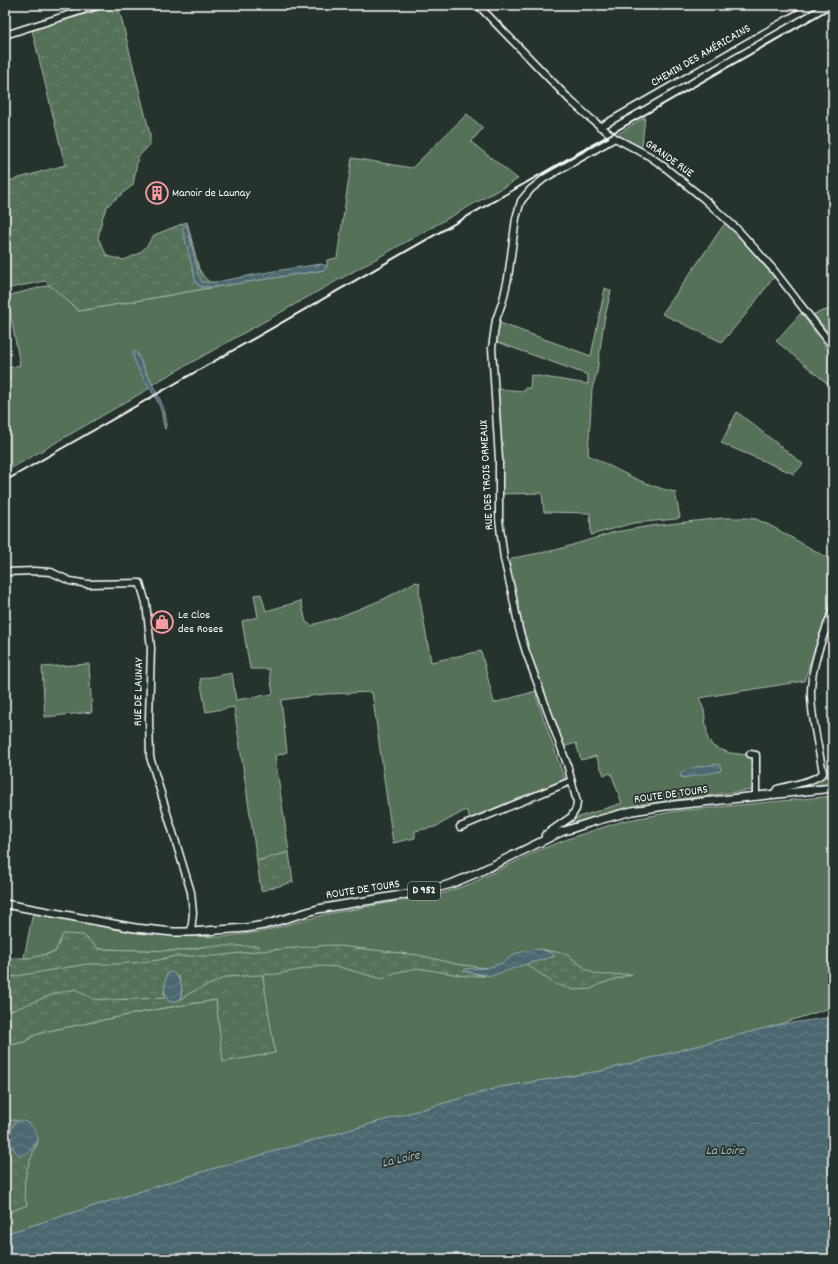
<svg xmlns="http://www.w3.org/2000/svg" width="838" height="1264" viewBox="0 0 838 1264" font-family="Dekko,sans-serif">
  <defs>
    <pattern id="forest-crowns" width="20" height="18" patternUnits="userSpaceOnUse"><rect width="20" height="18" fill="#547158"/><path d="M2 6a3 3 0 1 1 6 0M12 15a3 3 0 1 1 6 0" fill="none" stroke="#6e8671"/></pattern>
    <pattern id="wetland-marsh" width="20" height="14" patternUnits="userSpaceOnUse"><rect width="20" height="14" fill="#547158"/><path d="M1 5h8M5 5V1M11 12h8M15 12V8" fill="none" stroke="#6e8671"/></pattern>
    <pattern id="water-waves" width="16" height="10" patternUnits="userSpaceOnUse"><rect width="16" height="10" fill="#4c6871"/><path d="M0 5q4-4 8 0t8 0" fill="none" stroke="#677f86"/></pattern>
  </defs>
  <rect width="100%" height="100%" fill="#26332d"/>
  <filter id="ink" filterUnits="userSpaceOnUse"><feTurbulence type="fractalNoise" baseFrequency=".025" numOctaves="2"/><feDisplacementMap in="SourceGraphic" scale="8" xChannelSelector="R" yChannelSelector="G"/><feConvolveMatrix kernelMatrix="1 2 1 2 8 2 1 2 1" color-interpolation-filters="sRGB"/></filter>
  <g filter="url(#ink)">
    <!-- green -->
    <g fill="#547158" stroke="#aab8ac">
      <path d="M467,114L483,128L471,142L518,179L153,384L141,363L138,354L137,365L150,388L5,472V369L20,365L7,296L50,285L79,311L215,287L324,270L327,266V260L337,258L352,158L412,168Z"/>
      <path d="M645,117L642,145L640,148L616,135Z"/>
      <path d="M726,222L774,277L746,314L722,342L662,314Z"/>
      <path d="M605,288L611,291L604,321L597,372L592,389L588,455C615,468 644,486 675,492L680,517L676,519L633,523L591,535L590,513L544,512L542,493L501,494L497,389L525,391V388H530L531,375L588,384V375L494,341L500,323L591,356Z"/>
      <path d="M833,308V340L814,314Z"/>
      <path d="M801,313L833,357V388L776,341Z"/>
      <path d="M737,412L803,464L794,474L721,443Z"/>
      <path d="M722,518H745L756,519L771,526L833,561V595L804,681L699,698L704,710L708,740L714,747L730,753L748,755L753,758L755,762V782L752,790L697,797L620,809L557,829L579,817L622,803L611,773L604,775L596,756L581,760L576,743L563,747L558,729L525,642L510,567V561L513,558L556,550L615,532L651,526Z"/>
      <path d="M415,582L420,583L419,587L420,600L431,662L481,651L494,703L536,691L537,699L565,780L471,819L466,810L435,827L415,831V838L393,843L372,692L326,694L281,700L287,752L275,756L289,852L257,861L234,707L206,712L200,679L232,673L236,700L273,694L269,669H250L242,621L258,617L254,595L261,594L266,611L301,601L306,622L312,626L315,624L336,618L384,599Z"/>
      <path d="M89,664L92,712L45,717L42,667Z"/>
      <path d="M833,767V784L786,789L819,778L826,774V768Z"/>
      <path d="M833,796V1007L777,1025L601,1071L501,1087L212,1169L5,1234V1046L24,1042L35,1035L48,1031L158,1009L216,1000L275,1053L208,946L179,951L99,949L83,935L55,952L31,958H24L33,912L131,932L168,935L220,937L260,932L327,914L444,893L472,883L539,850L576,836L623,821L677,811Z"/>
    </g>
    <!-- forest -->
    <g fill="url(#forest-crowns)" stroke="#aab8ac">
      <path d="M116,5H118L150,134V145L138,157L133,185L107,206L102,219L98,238L107,256L124,260L138,254L146,247L154,235L187,222L199,269L204,277L215,287L79,311L45,281L5,289V182L65,165L32,30Z"/>
      <path d="M289,852L293,882L261,891L257,861Z"/>
      <path d="M63,934L83,935L99,949L179,951L208,946H258L275,1053L223,1062L216,1000L158,1009L48,1031L35,1035L24,1042L5,1046V1011L13,1010L5,981V958H31L55,952Z"/>
    </g>
    <!-- wetland -->
    <g fill="url(#wetland-marsh)" stroke="#aab8ac">
      <path d="M330,945L418,955L456,964L486,968L466,969L464,971L485,976H465L417,968L394,973L382,979L339,967L321,966L277,974L226,977L188,994L180,1000L182,991L179,977L167,974L164,992L165,998L109,1000L93,999L75,989L54,994L13,1010L5,1011V978L87,964H118L159,960L175,956H214L259,951Z"/>
      <path d="M540,949L566,954L589,971L596,974L605,975L632,974L600,984L591,989L574,990L555,984L526,964L555,956L546,951Z"/>
      <path d="M12,1120L18,1121L13,1124L12,1128L28,1153L38,1141C29,1163 20,1181 27,1205L5,1214V1122Z"/>
    </g>
    <!-- water -->
    <g fill="url(#water-waves)" stroke="#94a4aa">
      <path d="M187,225L198,273L202,282H216L274,271L321,264L327,266L324,270L215,287H201L196,283L184,234L182,228L184,226Z"/>
      <path d="M135,351C139,355 140,360 142,365C149,380 172,413 165,429C162,422 163,414 160,407C154,391 134,369 133,353Z"/>
      <path d="M716,764L720,765L721,771L683,778L680,776C683,767 706,766 716,764Z"/>
      <path d="M540,949L552,953L555,956L526,964L491,976L464,971L466,969L486,968L502,963L517,953L531,950Z"/>
      <path d="M172,972C182,979 183,989 180,1000L169,1002C162,993 165,984 167,974Z"/>
      <path d="M833,1017V1259H5V1234L212,1169L501,1087L601,1071L777,1025Z"/>
      <path d="M18,1121C30,1120 37,1130 38,1141L28,1153L20,1156C9,1147 9,1137 13,1124Z"/>
    </g>
    <g fill="none" stroke-linecap="round" stroke-linejoin="round">
      <!-- minor casing -->
      <g stroke="#fff" stroke-width="9">
        <g id="minor">
          <path d="M478,5L571,101L590,118L615,138L649,156L662,165L704,199L738,230L773,269L833,347"/>
          <path d="M5,35L99,5"/>
          <path d="M600,127L813,5"/>
          <path d="M5,572L35,571L51,572L70,581L88,584L140,583L146,603L151,648L149,718L150,757L191,892L193,913L191,932"/>
          <path d="M750,754L756,755V795"/>
          <path d="M774,794L777,789C791,785 813,782 823,773C819,748 810,714 811,690C812,662 824,635 833,609"/>
          <path d="M460,827L571,781"/>
          <path d="M545,839V835L571,817L576,809L577,802L567,764L526,652L519,629L512,593L504,559L499,519V460L492,348L496,320L503,300L508,278L516,218L521,201L531,189L545,178L615,138"/>
        </g>
      </g>
      <!-- major casing -->
      <g stroke="#fff" stroke-width="10">
        <path id="major" d="M5,904L135,928L173,932H191L246,928L264,925L318,909L425,891L451,884L477,873L561,832L595,821L632,811L665,806L833,788"/>
      </g>
      <!-- minor -->
      <use href="#minor" stroke="#26332d" stroke-width="6"/>
      <!-- major -->
      <use href="#major" stroke="#26332d" stroke-width="7"/>
      <!-- rail -->
      <path stroke="#fff" stroke-width="2" d="M5,481L833,7"/>
    </g>
  </g>
  <!-- icons -->
  <defs>
    <g id="building-ring" transform="scale(1.15)"><circle r="9.5" fill="#26332d" stroke="#ff9aa2" stroke-width="1.5"/><path d="M-4-6H4V6H1V3H-1V6H-4ZM-2.5-4.3h1.7v1.8h-1.7ZM.8-4.3h1.7v1.8H.8ZM-2.5-1h1.7V.8h-1.7ZM.8-1h1.7V.8H.8Z" fill="#ff9aa2"/></g>
    <g id="shop-ring" transform="scale(1.15)"><circle r="9.5" fill="#26332d" stroke="#ff9aa2" stroke-width="1.5"/><path d="M-5-2.5h2.3a2.7 3.5 0 0 1 5.4 0H5L5.5 6h-11ZM-1.5-2.5h3a1.5 2.3 0 0 0-3 0Z" fill="#ff9aa2"/></g>
  </defs>
  <g fill-rule="evenodd">
    <use href="#building-ring" x="157" y="193"/>
    <use href="#shop-ring" x="162" y="622"/>
  </g>
  <g text-anchor="middle" dominant-baseline="central" stroke-width="3.5" stroke-linejoin="round" paint-order="stroke">
    <!-- shield labels -->
    <rect fill="#26332d" stroke="#bec2c0" stroke-width="1" x="408" y="882" width="32" height="18" rx="3"/>
    <g font-size="11" font-weight="bold" fill="#fff">
      <text x="424" y="891">D 952</text>
    </g>
    <!-- street labels -->
    <g font-size="12" fill="#fff" stroke="#26332d">
      <text transform="translate(701 56) rotate(-30)">CHEMIN DES AMÉRICAINS</text>
      <text transform="translate(669 159) rotate(35)">GRANDE RUE</text>
      <text transform="translate(487 475) rotate(-93)">RUE DES TROIS ORMEAUX</text>
      <text transform="translate(139 692) rotate(-89)">RUE DE LAUNAY</text>
      <text transform="translate(671 795) rotate(-8)">ROUTE DE TOURS</text>
      <text transform="translate(363 890) rotate(-9)">ROUTE DE TOURS</text>
    </g>
    <!-- poi labels -->
    <g font-size="12" fill="#fff" stroke="#26332d" text-anchor="start">
      <text x="172" y="193">Manoir de Launay</text>
      <text x="178" y="615">Le Clos<tspan x="178" dy="14">des Roses</tspan></text>
    </g>
    <!-- water labels -->
    <g font-size="13" font-style="italic" fill="#aebbbf" stroke="#26332d">
      <text x="725" y="1151">La Loire</text>
      <text transform="translate(401 1160) rotate(-13)">La Loire</text>
    </g>
  </g>
  <!-- margin -->
  <rect width="838" height="1264" fill="none" stroke="#26332d" stroke-width="20"/>
  <rect x="10" y="10" width="818" height="1244" fill="none" stroke="#fff" stroke-width="1.5" filter="url(#ink)"/>
</svg>
